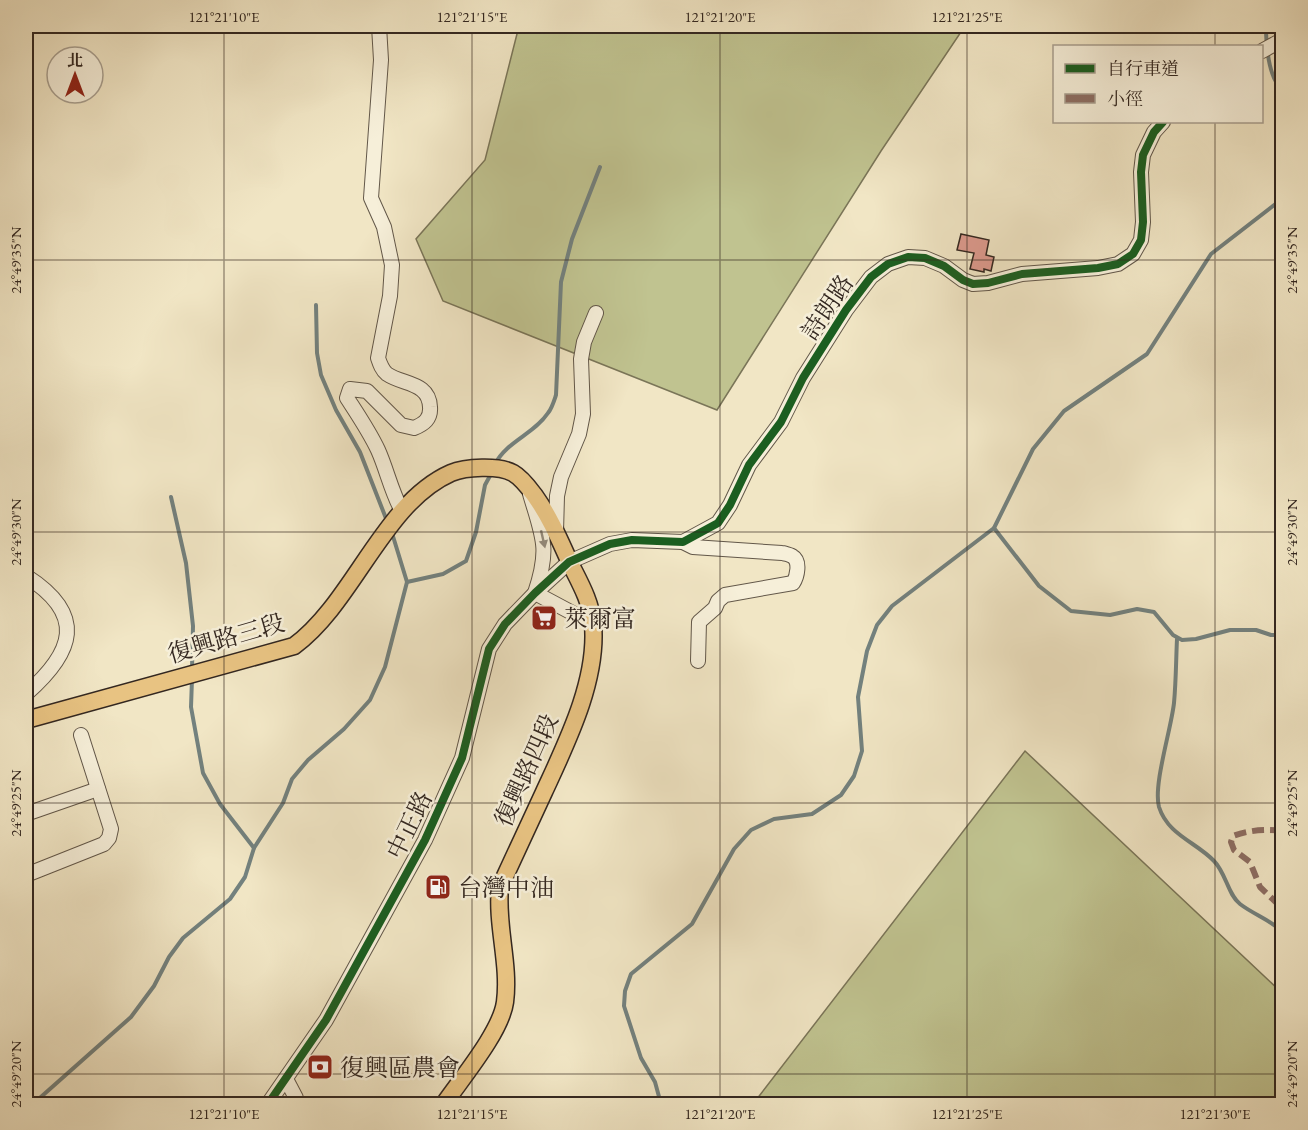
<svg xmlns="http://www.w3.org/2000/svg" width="1308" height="1130" viewBox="0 0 1308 1130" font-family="'EB Garamond','Noto Serif TC',serif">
  <rect width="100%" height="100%" fill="#f1e6c5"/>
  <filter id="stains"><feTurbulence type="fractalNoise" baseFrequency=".00333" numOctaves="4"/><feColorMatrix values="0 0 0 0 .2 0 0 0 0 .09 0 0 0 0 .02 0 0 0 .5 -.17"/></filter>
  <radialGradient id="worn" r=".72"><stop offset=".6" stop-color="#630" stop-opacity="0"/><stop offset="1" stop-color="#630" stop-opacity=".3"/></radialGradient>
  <!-- green -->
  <g fill="#c0c390" stroke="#7a7558" stroke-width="1.5">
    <path d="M519,26H965L881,151L717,410L443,301L416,239L485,160Z"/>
    <path d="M1025,751L1281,992L1282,989V1104H753Z"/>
  </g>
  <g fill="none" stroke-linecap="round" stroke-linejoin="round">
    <!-- stream -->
    <g stroke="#73817e" stroke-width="4">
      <path d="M1266,26C1266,43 1268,78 1282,89"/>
      <path d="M1276,204L1278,192L1282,185"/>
      <path d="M316,305L317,353L321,375L336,410L360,452L387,521"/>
      <path d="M495,464C507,441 534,434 548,413C552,408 554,401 556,395L561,282L572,239L600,167"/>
      <path d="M171,497L186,563L193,626L192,669"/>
      <path d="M994,528L1039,586L1071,611L1110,615L1137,609L1154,612L1173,635L1182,640L1196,639L1230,630H1256L1271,635H1282"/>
      <path d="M392,533L407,582"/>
      <path d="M1177,639C1176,660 1176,682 1174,703C1171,730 1153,785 1159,807C1168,835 1196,842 1214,861C1226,873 1228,895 1240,904C1253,914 1270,920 1282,931"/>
      <path d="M192,679L191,707L203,773L220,804L254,848"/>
      <path d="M33,1104L131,1017L154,986L169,957L183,938L230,899L245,877L254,848L283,803L292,779L308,760L344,729L370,700L385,667L407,582L443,574L466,561L476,532L485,485L491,474"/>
      <path d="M661,1104L655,1082L641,1058L624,1006L625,991L631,974L692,924L734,849L751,830L774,819L812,814L841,795L854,776L862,751L858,697L867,651L877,625L892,606L994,528L1033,449L1064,411L1147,354L1211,254L1282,199"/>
    </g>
  </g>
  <!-- building -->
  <path fill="#dd9a8e" stroke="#332720" stroke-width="1.5" d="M961,234L989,240L986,255L994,257L991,271L984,269V272L970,269L974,253L957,250Z"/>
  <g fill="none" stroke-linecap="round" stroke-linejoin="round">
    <!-- minor casing -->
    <g stroke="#625749" stroke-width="16">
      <g id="minor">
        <path d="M379,26L381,60L371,198L384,227L392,265L390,296L378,358C380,364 382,370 387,374C403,385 429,382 430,407C431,419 424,424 414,428L401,425L367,391L350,389L347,398C358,415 369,431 378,450C387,470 391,491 402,511"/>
        <path d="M1262,51L1282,40"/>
        <path d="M530,494C543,538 550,548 535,593L593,624"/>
        <path d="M556,532L557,496L561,477L579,434L583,414L581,359L584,342L596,313"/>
        <path d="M683,542L693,547L782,553C783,553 791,555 792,556C801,561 797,577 793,583L725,595L718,601L715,608L699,622L698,661"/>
        <path d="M26,576C87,615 74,652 26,694"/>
        <path d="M26,814L98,789"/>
        <path d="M26,875L104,844L109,838L111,829L81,735"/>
        <path d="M286,1079L296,1098L294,1104"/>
        <path d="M268,1104L326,1020L425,840L462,758L489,649L505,624L535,593L569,562L610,544L632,540L683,542L718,523L730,505L749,465L781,422L803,378L846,310L871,277L888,264L908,257L925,258L944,266L963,280L973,284L988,283L1022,274L1098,268L1118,264L1133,254L1141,240L1143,222L1141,172L1143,155L1154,132L1163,122"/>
      </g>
    </g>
    <!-- major casing -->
    <g stroke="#332720" stroke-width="19">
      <path id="major" d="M26,720L294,646C354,602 383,503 451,473C465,467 499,465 513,473C522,478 529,488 535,496C550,517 560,541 571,565C580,583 591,602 593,624C598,680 567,742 544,792C529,824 515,855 500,887C496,925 510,964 505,1002C501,1032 461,1079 444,1104"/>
    </g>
    <!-- minor -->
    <use href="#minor" stroke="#f6efd9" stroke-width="14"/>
    <!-- major -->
    <use href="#major" stroke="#e8c382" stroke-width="16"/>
    <!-- quiet -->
    <path stroke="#8d6e63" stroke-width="6" stroke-dasharray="12 6" stroke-linecap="butt" d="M1282,831C1266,829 1249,830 1233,836L1231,842L1234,850L1250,862L1260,887L1282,908"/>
    <!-- cycleway casing -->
    <g stroke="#f6efd9" stroke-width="11">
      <path id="cycleway" d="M268,1104L326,1020L425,840L462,758L489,649L505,624L535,593L569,562L610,544L632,540L683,542L718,523L730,505L749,465L781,422L803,378L846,310L871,277L888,264L908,257L925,258L944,266L963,280L973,284L988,283L1022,274L1098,268L1118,264L1133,254L1141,240L1143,222L1141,172L1143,155L1154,132L1163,122"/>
    </g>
    <!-- cycleway -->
    <use href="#cycleway" stroke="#1b5e20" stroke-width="8"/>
  </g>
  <!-- one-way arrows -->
  <defs><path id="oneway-solid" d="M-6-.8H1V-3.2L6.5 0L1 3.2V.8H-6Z" transform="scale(1.5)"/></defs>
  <use fill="#948b7c" href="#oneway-solid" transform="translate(543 539) rotate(77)"/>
  <!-- ticks -->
  <path fill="none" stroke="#332720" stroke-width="1.5" stroke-opacity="0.45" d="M224,26V1104M472,26V1104M720,26V1104M967,26V1104M1215,26V46M1215,122V1104M26,260H1282M26,532H1282M26,803H1282M26,1074H1282"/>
  <!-- icons -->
  <defs>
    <g id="supermarket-square" transform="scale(1.35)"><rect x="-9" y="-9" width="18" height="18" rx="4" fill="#8f2418" stroke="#f6efd9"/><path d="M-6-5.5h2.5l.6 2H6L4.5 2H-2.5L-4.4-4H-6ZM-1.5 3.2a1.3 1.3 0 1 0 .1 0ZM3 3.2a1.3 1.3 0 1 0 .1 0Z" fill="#fff"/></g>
    <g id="fuel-square" transform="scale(1.35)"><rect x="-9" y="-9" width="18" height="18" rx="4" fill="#8f2418" stroke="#f6efd9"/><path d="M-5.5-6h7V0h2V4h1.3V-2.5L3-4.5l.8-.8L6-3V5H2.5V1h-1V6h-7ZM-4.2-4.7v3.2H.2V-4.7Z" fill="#fff"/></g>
    <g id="bank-square" transform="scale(1.35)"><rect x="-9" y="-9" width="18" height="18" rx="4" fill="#8f2418" stroke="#f6efd9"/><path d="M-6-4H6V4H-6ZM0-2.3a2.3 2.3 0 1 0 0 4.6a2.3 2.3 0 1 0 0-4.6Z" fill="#fff"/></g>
  </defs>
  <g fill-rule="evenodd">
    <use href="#supermarket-square" x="544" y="618"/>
    <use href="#fuel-square" x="438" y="887"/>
    <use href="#bank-square" x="320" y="1067"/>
  </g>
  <g text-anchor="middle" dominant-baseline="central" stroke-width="5" stroke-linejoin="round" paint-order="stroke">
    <!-- street labels -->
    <g font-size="24" fill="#332720" stroke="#f6efd9">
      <text transform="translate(827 307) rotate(-56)">詩朗路</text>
      <text transform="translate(226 638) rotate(-16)">復興路三段</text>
      <text transform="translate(526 770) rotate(-66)">復興路四段</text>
      <text transform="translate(409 825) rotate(-64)">中正路</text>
    </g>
    <!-- poi labels -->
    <g font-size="24" fill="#332720" stroke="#f6efd9" text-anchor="start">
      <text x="564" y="618">萊爾富</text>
      <text x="458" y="887">台灣中油</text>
      <text x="340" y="1067">復興區農會</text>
    </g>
  </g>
  <!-- margin -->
  <rect width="1308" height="1130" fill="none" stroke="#f1e6c5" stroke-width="66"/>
  <!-- legend -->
  <rect x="1053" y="45" width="210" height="78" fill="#f6efd9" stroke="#a89f8f" stroke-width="1.5"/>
  <rect x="1065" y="64" width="30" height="9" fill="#1b5e20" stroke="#a89f8f" stroke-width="1.5"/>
  <text x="1107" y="75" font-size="18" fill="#332720">自行車道</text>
  <rect x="1065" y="94" width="30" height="9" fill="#8d6e63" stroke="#a89f8f" stroke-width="1.5"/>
  <text x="1107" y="105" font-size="18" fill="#332720">小徑</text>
  <!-- north arrow -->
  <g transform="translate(75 75)"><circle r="28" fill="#f6efd9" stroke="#a89f8f" stroke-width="1.5"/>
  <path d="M0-4.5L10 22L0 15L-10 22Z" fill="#8f2418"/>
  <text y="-9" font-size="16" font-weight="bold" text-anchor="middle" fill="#332720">北</text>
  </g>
  <rect x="33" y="33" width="1242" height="1064" fill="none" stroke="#332720" stroke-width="2"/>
  <g font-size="15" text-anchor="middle" fill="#332720">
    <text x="224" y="22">121°21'10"E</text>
    <text x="472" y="22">121°21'15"E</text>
    <text x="720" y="22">121°21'20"E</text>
    <text x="967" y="22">121°21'25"E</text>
    <text transform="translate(16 260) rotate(-90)" y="5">24°49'35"N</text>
    <text transform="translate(1292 260) rotate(-90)" y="5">24°49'35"N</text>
    <text transform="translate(16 532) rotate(-90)" y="5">24°49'30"N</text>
    <text transform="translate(1292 532) rotate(-90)" y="5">24°49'30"N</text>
    <text transform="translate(16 803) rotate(-90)" y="5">24°49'25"N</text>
    <text transform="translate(1292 803) rotate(-90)" y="5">24°49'25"N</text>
    <text transform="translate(16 1074) rotate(-90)" y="5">24°49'20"N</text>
    <text transform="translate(1292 1074) rotate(-90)" y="5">24°49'20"N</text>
    <text x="224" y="1119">121°21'10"E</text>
    <text x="472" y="1119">121°21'15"E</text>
    <text x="720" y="1119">121°21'20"E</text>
    <text x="967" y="1119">121°21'25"E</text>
    <text x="1215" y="1119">121°21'30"E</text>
  </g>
  <rect width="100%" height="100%" filter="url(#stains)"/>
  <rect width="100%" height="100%" fill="url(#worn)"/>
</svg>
